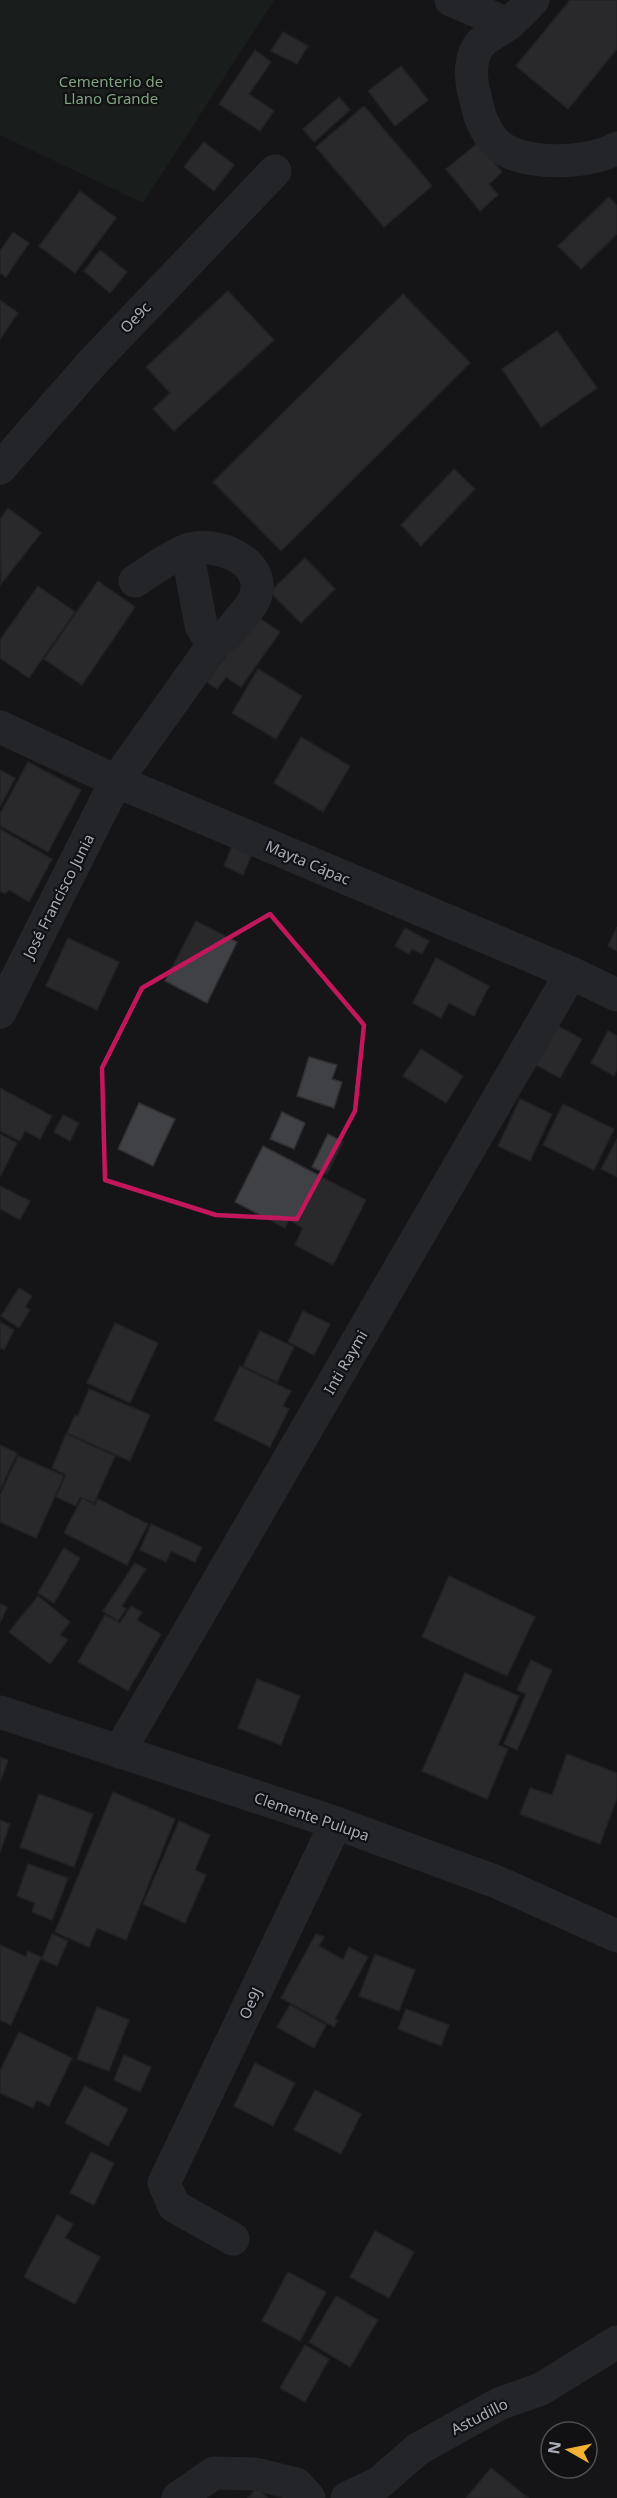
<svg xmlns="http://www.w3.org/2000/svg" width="617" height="2498" viewBox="0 0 617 2498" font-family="'Noto Sans',sans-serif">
  <rect width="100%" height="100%" fill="#161618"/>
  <!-- green -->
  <path fill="#1e261f" d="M0,0H274L143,203L0,135Z"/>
  <!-- building -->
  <g fill="#404145" stroke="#303034" stroke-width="1.5">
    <path d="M570,0H617V49L568,109L516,66Z"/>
    <path d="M283,32L308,46L297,64L271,51Z"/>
    <path d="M255,50L271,62L249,94L274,111L260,131L219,104Z"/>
    <path d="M401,66L428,100L395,126L368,91Z"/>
    <path d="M339,97L350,110L314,142L303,129Z"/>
    <path d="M364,106L432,186L384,227L316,147Z"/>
    <path d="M204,142L234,165L214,191L184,167Z"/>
    <path d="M478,143L502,172L489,184L498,195L480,211L446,169Z"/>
    <path d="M80,191L116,218L75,273L39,246Z"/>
    <path d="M609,197L617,206V234L581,269L558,246Z"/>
    <path d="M13,232L29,243L6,277L0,273V251Z"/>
    <path d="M100,250L127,272L110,293L84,271Z"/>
    <path d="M228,291L274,340L174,431L153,409L170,393L146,367Z"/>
    <path d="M403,294L470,363L281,551L213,482Z"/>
    <path d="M0,300L18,313L0,339Z"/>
    <path d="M557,331L597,388L541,427L502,369Z"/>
    <path d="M454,469L475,489L421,546L401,525Z"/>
    <path d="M8,508L41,533L1,584L0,519Z"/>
    <path d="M305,558L335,589L301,623L270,592Z"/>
    <path d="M98,581L135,607L82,685L44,659Z"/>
    <path d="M38,586L75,612L29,678L0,658V640Z"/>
    <path d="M255,615L280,632L241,687L226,677L217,689L207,682Z"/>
    <path d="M258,669L302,696L276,739L232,713Z"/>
    <path d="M301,737L350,766L323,812L274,783Z"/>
    <path d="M28,762L81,790L48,852L0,826V814Z"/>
    <path d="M0,770L15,778L0,807Z"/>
    <path d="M0,829L52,859L29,902L9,890L5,894L0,891Z"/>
    <path d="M233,844L253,852L243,875L224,866Z"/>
    <path d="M196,921L237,942L207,1003L165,981Z"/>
    <path d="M617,927V951L608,946Z"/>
    <path d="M405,928L429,941L422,954L412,949L409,954L395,946Z"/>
    <path d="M68,938L119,962L97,1010L46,986Z"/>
    <path d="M436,958L489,986L474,1016L449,1003L441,1018L413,1003Z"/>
    <path d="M558,1026L582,1039L560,1078L536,1065Z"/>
    <path d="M608,1031L617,1036V1069L614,1076L591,1063Z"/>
    <path d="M421,1049L463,1076L446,1103L403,1076Z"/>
    <path d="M309,1057L337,1065L332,1079L342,1082L334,1108L297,1096Z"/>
    <path d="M0,1088L52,1116L40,1139L25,1131L20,1141L0,1131Z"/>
    <path d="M520,1099L552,1114L530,1161L498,1146Z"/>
    <path d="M139,1103L175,1119L153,1166L118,1149Z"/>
    <path d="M563,1104L614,1129L594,1170L543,1145Z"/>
    <path d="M282,1112L305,1123L294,1149L270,1139Z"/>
    <path d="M63,1115L79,1123L70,1141L54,1132Z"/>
    <path d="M0,1134L17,1143L0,1177Z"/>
    <path d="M328,1134L343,1142L327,1174L312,1167Z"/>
    <path d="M617,1139V1177L601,1169Z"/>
    <path d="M263,1146L366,1200L333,1265L295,1245L303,1228L289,1220L285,1228L235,1202Z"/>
    <path d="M0,1186L30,1201L20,1220L0,1209Z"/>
    <path d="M19,1288L32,1296L25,1307L30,1310L19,1328L1,1316Z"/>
    <path d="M303,1311L330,1324L314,1355L288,1342Z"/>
    <path d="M0,1322L14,1330L4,1350L0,1348Z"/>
    <path d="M115,1323L158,1343L130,1403L87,1383Z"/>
    <path d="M260,1331L294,1347L277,1382L243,1366Z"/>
    <path d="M240,1366L291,1391L283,1406L289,1409L270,1447L214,1420Z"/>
    <path d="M89,1389L150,1415L130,1461L67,1433L75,1415L78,1416Z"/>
    <path d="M66,1434L115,1456L94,1503L80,1497L76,1506L56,1497L66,1475L52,1468Z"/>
    <path d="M0,1445L17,1453L0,1490Z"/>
    <path d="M18,1456L64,1476L36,1538L0,1522V1495Z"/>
    <path d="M82,1498L95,1505L98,1499L148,1524L127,1565L64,1533Z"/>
    <path d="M151,1524L202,1547L195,1562L171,1551L166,1562L140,1550Z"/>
    <path d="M64,1548L80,1558L54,1603L38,1593Z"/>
    <path d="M135,1563L146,1569L122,1606L126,1609L118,1621L103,1611Z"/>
    <path d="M449,1576L535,1617L507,1676L422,1637Z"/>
    <path d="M38,1596L70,1622L60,1635L68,1640L50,1664L9,1632Z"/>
    <path d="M0,1604L7,1607L0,1623Z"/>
    <path d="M131,1606L142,1612L137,1620L161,1634L128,1691L78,1662L105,1615L120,1623Z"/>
    <path d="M531,1660L552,1670L517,1750L504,1744L526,1694L517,1690Z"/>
    <path d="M465,1673L519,1696L498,1745L508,1749L487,1799L422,1771Z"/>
    <path d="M257,1679L300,1696L281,1745L238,1728Z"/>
    <path d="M567,1754L617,1773V1798L600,1844L520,1814L530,1788L552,1795Z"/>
    <path d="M0,1757L8,1760L0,1782Z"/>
    <path d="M113,1792L175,1819L126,1940L97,1928L89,1947L55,1932Z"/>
    <path d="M39,1794L93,1814L74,1867L20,1847Z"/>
    <path d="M0,1820L10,1824L0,1852Z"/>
    <path d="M179,1821L210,1835L195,1870L206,1875L185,1923L143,1904Z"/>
    <path d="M28,1864L68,1878L52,1920L32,1912L35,1903L17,1896Z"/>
    <path d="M52,1934L68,1941L57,1966L42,1959Z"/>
    <path d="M316,1934L324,1937L319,1946L343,1960L349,1947L368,1957L335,2019L338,2020L334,2027L281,1998Z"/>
    <path d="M0,1945L26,1957L28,1951L41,1957L11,2025L0,2020Z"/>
    <path d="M375,1954L415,1970L399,2011L359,1996Z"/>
    <path d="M290,2005L326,2025L314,2048L277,2027Z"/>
    <path d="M97,2007L129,2020L109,2071L77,2059Z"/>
    <path d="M406,2009L449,2025L441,2046L398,2029Z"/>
    <path d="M19,2032L72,2058L49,2106L37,2100L33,2108L0,2093V2071Z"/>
    <path d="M124,2055L151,2067L140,2092L114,2080Z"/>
    <path d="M255,2063L295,2083L273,2126L234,2106Z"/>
    <path d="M85,2086L128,2109L108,2146L65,2123Z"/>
    <path d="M315,2090L361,2114L341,2154L294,2130Z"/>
    <path d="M91,2152L114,2163L94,2205L70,2193Z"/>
    <path d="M57,2215L73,2224L65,2238L100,2257L75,2304L24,2277Z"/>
    <path d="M375,2231L414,2252L389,2298L350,2277Z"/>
    <path d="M288,2272L326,2292L300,2341L262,2321Z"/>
    <path d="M336,2296L378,2320L350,2367L309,2342Z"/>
    <path d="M305,2345L329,2359L305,2402L280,2388Z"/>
    <path d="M491,2468L528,2498H466Z"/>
    <path d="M257,2488L268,2498H248Z"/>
  </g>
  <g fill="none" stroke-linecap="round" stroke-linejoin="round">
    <!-- minor -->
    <g stroke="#37383d" stroke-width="33">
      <path d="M451,0L508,24"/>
      <path d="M533,0C525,8 516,18 507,25C499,31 487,36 480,44C470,56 470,77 474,92C478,111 483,132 498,145C524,167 589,164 617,148"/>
      <path d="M0,468L93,362L275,171"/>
      <path d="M187,550L201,625L206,634L216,641"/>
      <path d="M0,727L116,781L571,973L617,995"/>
      <path d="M0,1012L116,781L216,641C227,638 232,629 239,620C247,610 256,602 257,589C260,557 211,541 187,550C169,557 151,571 135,581"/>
      <path d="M0,1712L336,1823L497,1882L617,1936"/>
      <path d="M119,1752L571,973"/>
      <path d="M233,2239L174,2206L164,2183L336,1823"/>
      <path d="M178,2498L214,2473L255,2474L296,2484L309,2498"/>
      <path d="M347,2498L379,2483L418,2449L499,2404L541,2389L617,2342"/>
    </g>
  </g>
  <!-- marked area -->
  <path d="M0 0H617V2498H0ZM270,914L364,1025L355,1111L297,1219L216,1215L105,1180L102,1068L142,988Z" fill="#161618" fill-opacity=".55" fill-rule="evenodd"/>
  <path fill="none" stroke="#c2185b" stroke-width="4.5" stroke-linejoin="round" d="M270,914L364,1025L355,1111L297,1219L216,1215L105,1180L102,1068L142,988Z"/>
  <g text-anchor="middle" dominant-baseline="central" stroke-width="4.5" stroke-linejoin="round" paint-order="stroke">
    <!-- park labels -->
    <g font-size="15" fill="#7fa381" stroke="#111113">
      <text x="111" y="81">Cementerio de<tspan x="111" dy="17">Llano Grande</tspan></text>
    </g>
    <!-- street labels -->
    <g font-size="15" fill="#a8adb8" stroke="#111113">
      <text transform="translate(135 317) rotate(-46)">Oe9c</text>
      <text transform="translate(308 862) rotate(23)">Mayta Cápac</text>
      <text transform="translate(58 896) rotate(-63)">José Francisco Junia</text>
      <text transform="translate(345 1362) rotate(-60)">Inti Raymi</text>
      <text transform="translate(312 1816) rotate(19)">Clemente Pulupa</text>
      <text transform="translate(250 2003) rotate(-64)">Oe9J</text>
      <text transform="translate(479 2416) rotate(-27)">Astudillo</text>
    </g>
  </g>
  <!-- north arrow -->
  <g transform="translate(569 2450) rotate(279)"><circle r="28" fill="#111113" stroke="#4d4f55" stroke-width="1.5"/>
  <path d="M0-4.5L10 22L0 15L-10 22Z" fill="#f2b134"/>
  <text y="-9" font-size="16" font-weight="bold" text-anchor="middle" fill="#a8adb8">N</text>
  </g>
</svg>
